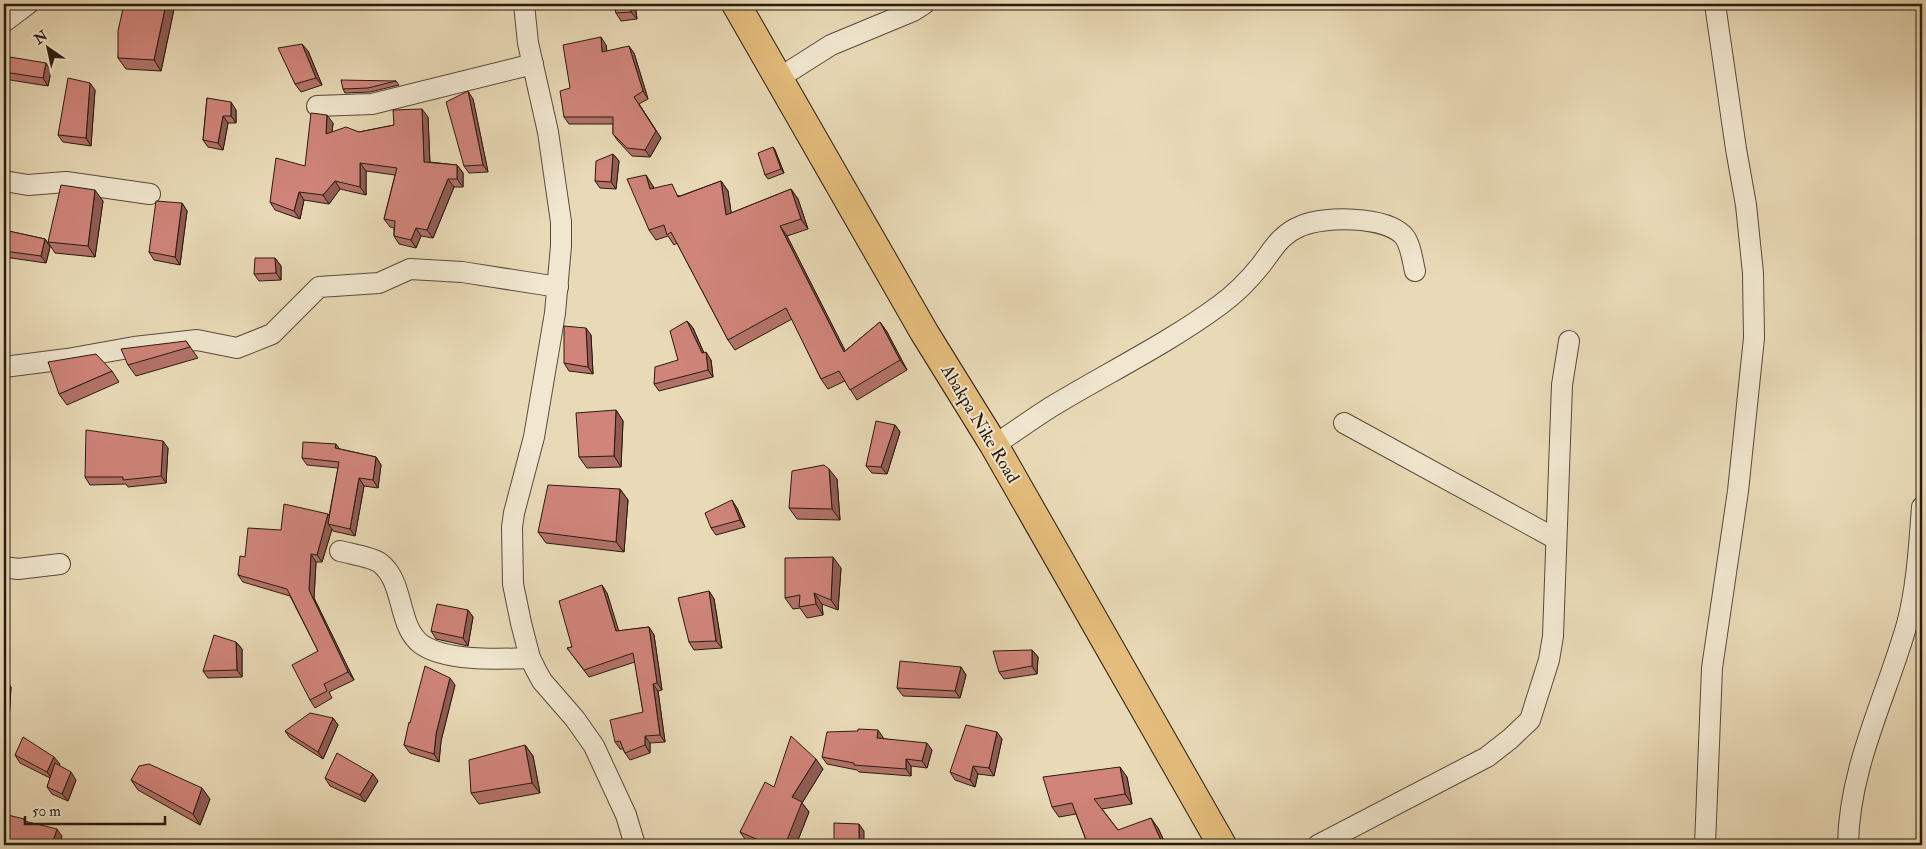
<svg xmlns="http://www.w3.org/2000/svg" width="1926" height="849" viewBox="0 0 1926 849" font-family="'IM FELL Double Pica',serif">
  <rect width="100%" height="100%" fill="#e9dab7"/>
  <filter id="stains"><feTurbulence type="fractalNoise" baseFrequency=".004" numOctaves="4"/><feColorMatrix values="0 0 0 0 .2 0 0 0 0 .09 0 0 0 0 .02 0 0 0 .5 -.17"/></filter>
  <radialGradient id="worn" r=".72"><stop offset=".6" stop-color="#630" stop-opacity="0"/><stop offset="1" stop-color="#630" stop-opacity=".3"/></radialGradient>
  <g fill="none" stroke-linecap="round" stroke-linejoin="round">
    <!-- street casing -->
    <g stroke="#584a39" stroke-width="22">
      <g id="street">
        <path d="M524,4L528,43L548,132L561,222V246L555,313L534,437L514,513L512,527L513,584L521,623L530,658L536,670L542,681L575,719L594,746L626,815L635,845"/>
        <path d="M4,22L28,4"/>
        <path d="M779,78L831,45L913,11L924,4"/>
        <path d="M317,106L372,104L533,64"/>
        <path d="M4,181L28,185L66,182L150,194"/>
        <path d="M4,367L67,359L134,347L197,340L237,348L272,334L319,287L379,283L410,269L462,272L558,287"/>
        <path d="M1344,423L1556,539"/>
        <path d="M994,445C1013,433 1032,419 1051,407C1107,373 1167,344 1220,305C1235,294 1249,280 1261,265C1273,249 1281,234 1301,226C1324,216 1384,216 1403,235C1411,244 1412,259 1415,271"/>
        <path d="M340,551C351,554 372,557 380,563C405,582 397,626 421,644C446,662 501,659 530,658"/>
        <path d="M4,567L18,569L60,564"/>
        <path d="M1318,845L1487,757L1510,739L1530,720L1549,660L1553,636L1562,385L1569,341"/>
        <path d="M1705,845L1712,668L1738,491L1754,338L1753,273L1746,205L1736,149L1715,4"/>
        <path d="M1848,845C1849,767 1886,698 1907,624C1917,586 1919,546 1922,507"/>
      </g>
    </g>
    <!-- primary casing -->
    <g stroke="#281a0f" stroke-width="30">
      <path id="primary" d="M736,4L924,332L994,445L1222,845"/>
    </g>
    <!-- street -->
    <use href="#street" stroke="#f1e7d0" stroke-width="20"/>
    <!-- primary -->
    <use href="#primary" stroke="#e4bd7c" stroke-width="28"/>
  </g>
  <!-- wall -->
  <g fill="#b37269" stroke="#281a0f">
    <path d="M124,4H170L174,9L161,71L126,69L118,58Z"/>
    <path d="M614,4H635L637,19L621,21L616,13Z"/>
    <path d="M606,45L607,51L634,53L648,99L639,104L661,138L650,157L632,156L618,141L613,134V124H569L564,117Z"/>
    <path d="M308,51L322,85L301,92L295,84Z"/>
    <path d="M4,56L51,71L48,86L4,79Z"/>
    <path d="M396,81L399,85L370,92L345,93L343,89Z"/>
    <path d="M95,90L91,146L63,142L58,135Z"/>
    <path d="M207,98L236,110V123H228L223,150L208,147L203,140Z"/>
    <path d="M473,99L488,172L469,173L464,166Z"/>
    <path d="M428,117L430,162L457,165L463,173V187H454L433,238L421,236L416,248L399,244L394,236V228L390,227L384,219L395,175L366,171V195L340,189L329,204L304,200L300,219L275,210L270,202L305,166L333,123L332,132H359L394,125Z"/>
    <path d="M773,147L775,150L784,173L768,179L765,175Z"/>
    <path d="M613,154L619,161L616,189L600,188L595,181Z"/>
    <path d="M721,181L728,191L731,213L791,189L798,199L808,229L787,236L845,351L880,322L887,332L907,370L857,400L845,381L828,389L821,379L792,319L735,350L728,340L677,243L674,245L668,236L656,240L649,230L653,186L654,189L680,196Z"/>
    <path d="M103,201L95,257L55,253L48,242Z"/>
    <path d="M182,203L187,211L180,265L154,260L149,252Z"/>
    <path d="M4,230L45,239L50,247L46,263L4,257Z"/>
    <path d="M275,258L281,266V280L259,281L254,274Z"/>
    <path d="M687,321L693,328L704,353L711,360L713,377L659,391L654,384L678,360Z"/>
    <path d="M591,335L593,374L569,371L564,363Z"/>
    <path d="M186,341L198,358L136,376L128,365Z"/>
    <path d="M112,371L119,382L67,405L59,394Z"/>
    <path d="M616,410L623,421L621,467L587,468L579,457Z"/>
    <path d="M895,425L900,432L887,474L872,473L866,466Z"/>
    <path d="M168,448L166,483L128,487L126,484L90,485L85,477Z"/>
    <path d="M340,449L376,457L381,465L378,488L364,486L355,536L333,531L332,529L322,562H316L314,598L354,680L329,692L332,698L315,708L310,700L318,651L290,596L243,582L238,575L245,557L281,530L328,514L329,516L338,468L307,465L302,458Z"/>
    <path d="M837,479L840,520L797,519L789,508Z"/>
    <path d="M620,489L628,500L624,552L546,543L538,532Z"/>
    <path d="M737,508L745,527L716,535L711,528Z"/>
    <path d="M841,568L838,610L822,604L823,615L807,618L800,608L793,609L785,598Z"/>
    <path d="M709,591L714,599L722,648L694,650L689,642Z"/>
    <path d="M607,593L618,631L649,627L654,635L662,690L658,691L665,742L650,743V753L630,760L625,753L623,749H620L615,742L643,712L635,662L589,677L567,648L572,647Z"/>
    <path d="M468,610L473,617L468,646L436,639L431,631Z"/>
    <path d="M236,642L242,649V677L208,678L203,671Z"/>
    <path d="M1032,650L1038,657L1037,674L1004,679L999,672Z"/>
    <path d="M961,667L966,675L960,698L903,696L897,688Z"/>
    <path d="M4,680L11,687L9,721H4Z"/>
    <path d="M455,685L441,741L439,762L410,753L404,745L410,723Z"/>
    <path d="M333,718L338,725L323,759L290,738L285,731Z"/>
    <path d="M883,737L882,738L932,750L927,768L911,766V776L859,772L857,770L827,764L822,757Z"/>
    <path d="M1002,739L994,776L978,774L975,787L955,780L950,772Z"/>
    <path d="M525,745L533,756L540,793L479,804L471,793Z"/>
    <path d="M15,755L60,764L59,765L76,780L68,801L52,794L47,787L50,778L20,763Z"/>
    <path d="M823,769L802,803L809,812L796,845H755L747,842L740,832L774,787Z"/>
    <path d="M1127,777L1132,804L1102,809L1118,830L1158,828L1166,845H1088L1076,814L1059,817L1052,807Z"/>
    <path d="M325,778L378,781L365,802L330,786Z"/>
    <path d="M131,780L210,799L200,825L138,790Z"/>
  </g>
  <!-- shaded-wall -->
  <g fill="#925c55" stroke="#281a0f">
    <path d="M166,4H170L174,9L161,71L154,60Z"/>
    <path d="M631,4H635L637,19L631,12Z"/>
    <path d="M601,37L606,45L607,59L602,52Z"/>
    <path d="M302,44L308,51L322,85L316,78Z"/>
    <path d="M629,46L634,53L648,99L643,91Z"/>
    <path d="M46,63L51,71L48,86L43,78Z"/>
    <path d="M90,83L95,90L91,146L86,138Z"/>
    <path d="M468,91L473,99L488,172L483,165Z"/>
    <path d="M231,102L236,110V123L231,116Z"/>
    <path d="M639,104L661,138L650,157L645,150Z"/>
    <path d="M422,109L428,117L430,170L424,162Z"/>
    <path d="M327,115L333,123L331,142L326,134Z"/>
    <path d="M223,116L228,123L223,150L218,143Z"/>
    <path d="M773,147L775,150L784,173L781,169Z"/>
    <path d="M613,154L619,161L616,189L611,182Z"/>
    <path d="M360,163L366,171V195L360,187Z"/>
    <path d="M457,165L463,173V187L457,179Z"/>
    <path d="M646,175L653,186L657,199L650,189Z"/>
    <path d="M448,179L454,187L433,238L427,230Z"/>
    <path d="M335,181L340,189L329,204L323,195Z"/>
    <path d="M721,181L728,191L733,225L726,215Z"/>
    <path d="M791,189L798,199L808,229L801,219Z"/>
    <path d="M95,190L103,201L95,257L88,246Z"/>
    <path d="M299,192L304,200L300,219L294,211Z"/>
    <path d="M182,203L187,211L180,265L175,257Z"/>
    <path d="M780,226L787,236L851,362L844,352Z"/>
    <path d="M416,228L421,236L416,248L411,240Z"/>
    <path d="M45,239L50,247L46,263L41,256Z"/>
    <path d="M275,258L281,266V280L276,273Z"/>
    <path d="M687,321L693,328L707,360L706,352L711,360L713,377L708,370L702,353Z"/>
    <path d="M880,322L887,332L907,370L900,360Z"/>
    <path d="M586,328L591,335L593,374L588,367Z"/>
    <path d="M616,410L623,421L621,467L614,456Z"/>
    <path d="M895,425L900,432L887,474L881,467Z"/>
    <path d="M163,441L168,448L166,483L161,476Z"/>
    <path d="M336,444L341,451L335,448Z"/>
    <path d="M376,457L381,465L378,488L373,480Z"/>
    <path d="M829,469L837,479L840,520L832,509Z"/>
    <path d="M359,478L364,486L355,536L350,529Z"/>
    <path d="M620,489L628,500L624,552L616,542Z"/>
    <path d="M732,500L737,508L745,527L740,520Z"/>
    <path d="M328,514L334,522L328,524L332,529L322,562L317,555Z"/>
    <path d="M311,554L316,562L314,598L354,680L348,672L309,590Z"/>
    <path d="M833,557L841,568L838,610L831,600Z"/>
    <path d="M602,585L607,593L621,638L616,631Z"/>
    <path d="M709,591L714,599L722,648L716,641Z"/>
    <path d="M814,593L822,604L823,615L816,604Z"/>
    <path d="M468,610L473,617L468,646L463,638Z"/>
    <path d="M649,627L654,635L662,690L657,683Z"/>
    <path d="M236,642L242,649V677L237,670Z"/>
    <path d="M1032,650L1038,657L1037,674L1032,666Z"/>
    <path d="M961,667L966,675L960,698L955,691Z"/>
    <path d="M450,678L455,685L441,741L439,762L434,754L436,734Z"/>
    <path d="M6,680L11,687L9,721L4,714Z"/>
    <path d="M653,684L658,691L665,742L660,735Z"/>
    <path d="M333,718L338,725L323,759L318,752Z"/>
    <path d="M878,730L883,737L882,745L877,738Z"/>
    <path d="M997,732L1002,739L994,776L989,768Z"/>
    <path d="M645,736L650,743V753L645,745Z"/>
    <path d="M927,743L932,750L927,768L922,761Z"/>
    <path d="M525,745L533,756L540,793L532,783Z"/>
    <path d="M54,757L60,764L52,779L47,772Z"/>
    <path d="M816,759L823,769L802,803L809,812L796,845H785L792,797Z"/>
    <path d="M906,759L911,766V776L906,769Z"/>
    <path d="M973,766L978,774L975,787L970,780Z"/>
    <path d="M1120,767L1127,777L1132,804L1125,794Z"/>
    <path d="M71,772L76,780L68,801L62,794Z"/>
    <path d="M373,774L378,781L365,802L360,795Z"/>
    <path d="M202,788L210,799L200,825L193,814Z"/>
    <path d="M1151,818L1158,828L1166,845H1163Z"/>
    <path d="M859,824L864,831V845H860L859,844Z"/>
    <path d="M57,829L62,836L60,845H52Z"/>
  </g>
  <!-- building -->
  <g fill="#d0847a" stroke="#281a0f">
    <path d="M124,4H166L154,60L118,58V31Z"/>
    <path d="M614,4H631V12L616,13Z"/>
    <path d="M601,37L602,52L629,46L643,91L634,97L656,131L645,150L627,148L613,134V117H564L560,91L570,88L563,45Z"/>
    <path d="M302,44L316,78L295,84L278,48Z"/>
    <path d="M4,56L46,63L43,78L4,72Z"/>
    <path d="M68,78L90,83L86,138L58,135Z"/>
    <path d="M341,80L396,81L368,88L343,89Z"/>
    <path d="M468,91L483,165L464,166L446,102Z"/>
    <path d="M207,98L231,102V116H223L218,143L203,140Z"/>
    <path d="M422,109L424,162L457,165V179H448L427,230L416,228L411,240L394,236L395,221L384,219L397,168L360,163V187L335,181L323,195L299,192L294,211L270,202L276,158L305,166L311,113L327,115L326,134L346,127L359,132L394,125L393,110Z"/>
    <path d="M773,147L781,169L765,175L758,153Z"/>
    <path d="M613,154L611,182L595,181L596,161Z"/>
    <path d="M646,175L650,189L672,184L678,197L721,181L726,215L791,189L801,219L780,226L844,352L880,322L900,360L850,390L839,371L821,379L786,308L728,340L671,232L667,235L664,225L649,230L627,179Z"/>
    <path d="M61,185L95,190L88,246L48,242Z"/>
    <path d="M156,201L182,203L175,257L149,252Z"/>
    <path d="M4,230L45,239L41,256L4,251Z"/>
    <path d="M255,258H275L276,273L254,274Z"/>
    <path d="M687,321L702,353L706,352L708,370L654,384L655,367L678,360L670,331Z"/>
    <path d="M564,326L586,328L588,367L564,363Z"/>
    <path d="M186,341L190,347L128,365L121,349Z"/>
    <path d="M96,354L112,371L59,394L48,362Z"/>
    <path d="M616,410L614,456L579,457L576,413Z"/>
    <path d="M876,421L895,425L881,467L866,466Z"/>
    <path d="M86,430L163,441L161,476L123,480V477H85Z"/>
    <path d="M303,442L336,444L335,448L376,457L373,480L359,478L350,529L328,524L339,462L302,458Z"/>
    <path d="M824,465L829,469L832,509L789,508L792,471Z"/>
    <path d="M548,485L620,489L616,542L538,532Z"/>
    <path d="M732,500L740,520L711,528L705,513Z"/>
    <path d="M284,504L328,514L317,555L311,554L309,590L348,672L324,684L327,691L310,700L292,665L318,651L287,589L238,575L240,556L245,557L248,528L281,530Z"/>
    <path d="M833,557L831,600L814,593L816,604L799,607L800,595L785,598V558Z"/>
    <path d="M602,585L616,631L649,627L657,683L653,684L660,735L645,736V745L625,753L620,741L615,742L610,720L643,712L633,653L584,670L567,648L572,647L559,601Z"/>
    <path d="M709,591L716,641L689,642L678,598Z"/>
    <path d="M437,604L468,610L463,638L431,631Z"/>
    <path d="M214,635L236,642L237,670L203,671Z"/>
    <path d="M1032,650V666L999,672L993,651Z"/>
    <path d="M900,661L961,667L955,691L897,688Z"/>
    <path d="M425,666L450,678L436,734L434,754L404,745L409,722L410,723Z"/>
    <path d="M4,680H6L4,714Z"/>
    <path d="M310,713L333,718L318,752L285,731Z"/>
    <path d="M966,725L997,732L989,768L973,766L970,780L950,772Z"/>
    <path d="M858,729L878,730L877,738L927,743L922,761L906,759V769L854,765V763L822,757L827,732L858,731Z"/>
    <path d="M791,736L816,759L792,797L802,802L785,845H770L740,832L765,782L774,787Z"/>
    <path d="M23,737L54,757L47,772L15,755Z"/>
    <path d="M525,745L532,783L471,793L469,760Z"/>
    <path d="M337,753L373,774L360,795L325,778Z"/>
    <path d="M55,763L71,772L62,794L47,787Z"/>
    <path d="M149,764L202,788L193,814L131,780L139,766Z"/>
    <path d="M1120,767L1125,794L1094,799L1118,830L1151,818L1163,845H1088L1072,803L1052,807L1043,777Z"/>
    <path d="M4,814L24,819V821L57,829L52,845H4Z"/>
    <path d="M834,823L859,824V844L834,845Z"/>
  </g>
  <g text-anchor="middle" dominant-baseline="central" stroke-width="4" stroke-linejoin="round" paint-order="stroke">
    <!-- street labels -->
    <g font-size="18" fill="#281a0f" stroke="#f1e7d0">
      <text transform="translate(980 424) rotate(59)">Abakpa Nike Road</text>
    </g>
  </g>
  <!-- margin -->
  <rect width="1926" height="849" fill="none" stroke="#e9dab7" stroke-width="20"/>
  <rect x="5" y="5" width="1916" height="839" fill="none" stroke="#281a0f" stroke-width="2.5"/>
  <rect x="10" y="10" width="1906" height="829" fill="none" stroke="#281a0f"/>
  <!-- north arrow -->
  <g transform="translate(48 48) rotate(326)" stroke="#f1e7d0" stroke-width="4" paint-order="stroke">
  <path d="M0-4L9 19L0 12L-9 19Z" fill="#281a0f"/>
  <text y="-8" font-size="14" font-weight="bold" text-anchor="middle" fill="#281a0f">N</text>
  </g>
  <!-- scale -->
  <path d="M25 816v8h140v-8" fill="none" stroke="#281a0f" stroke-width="2.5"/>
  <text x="32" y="816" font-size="15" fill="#281a0f" stroke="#f1e7d0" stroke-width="4" paint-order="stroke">50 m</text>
  <rect width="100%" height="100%" filter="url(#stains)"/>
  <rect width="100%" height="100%" fill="url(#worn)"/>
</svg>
